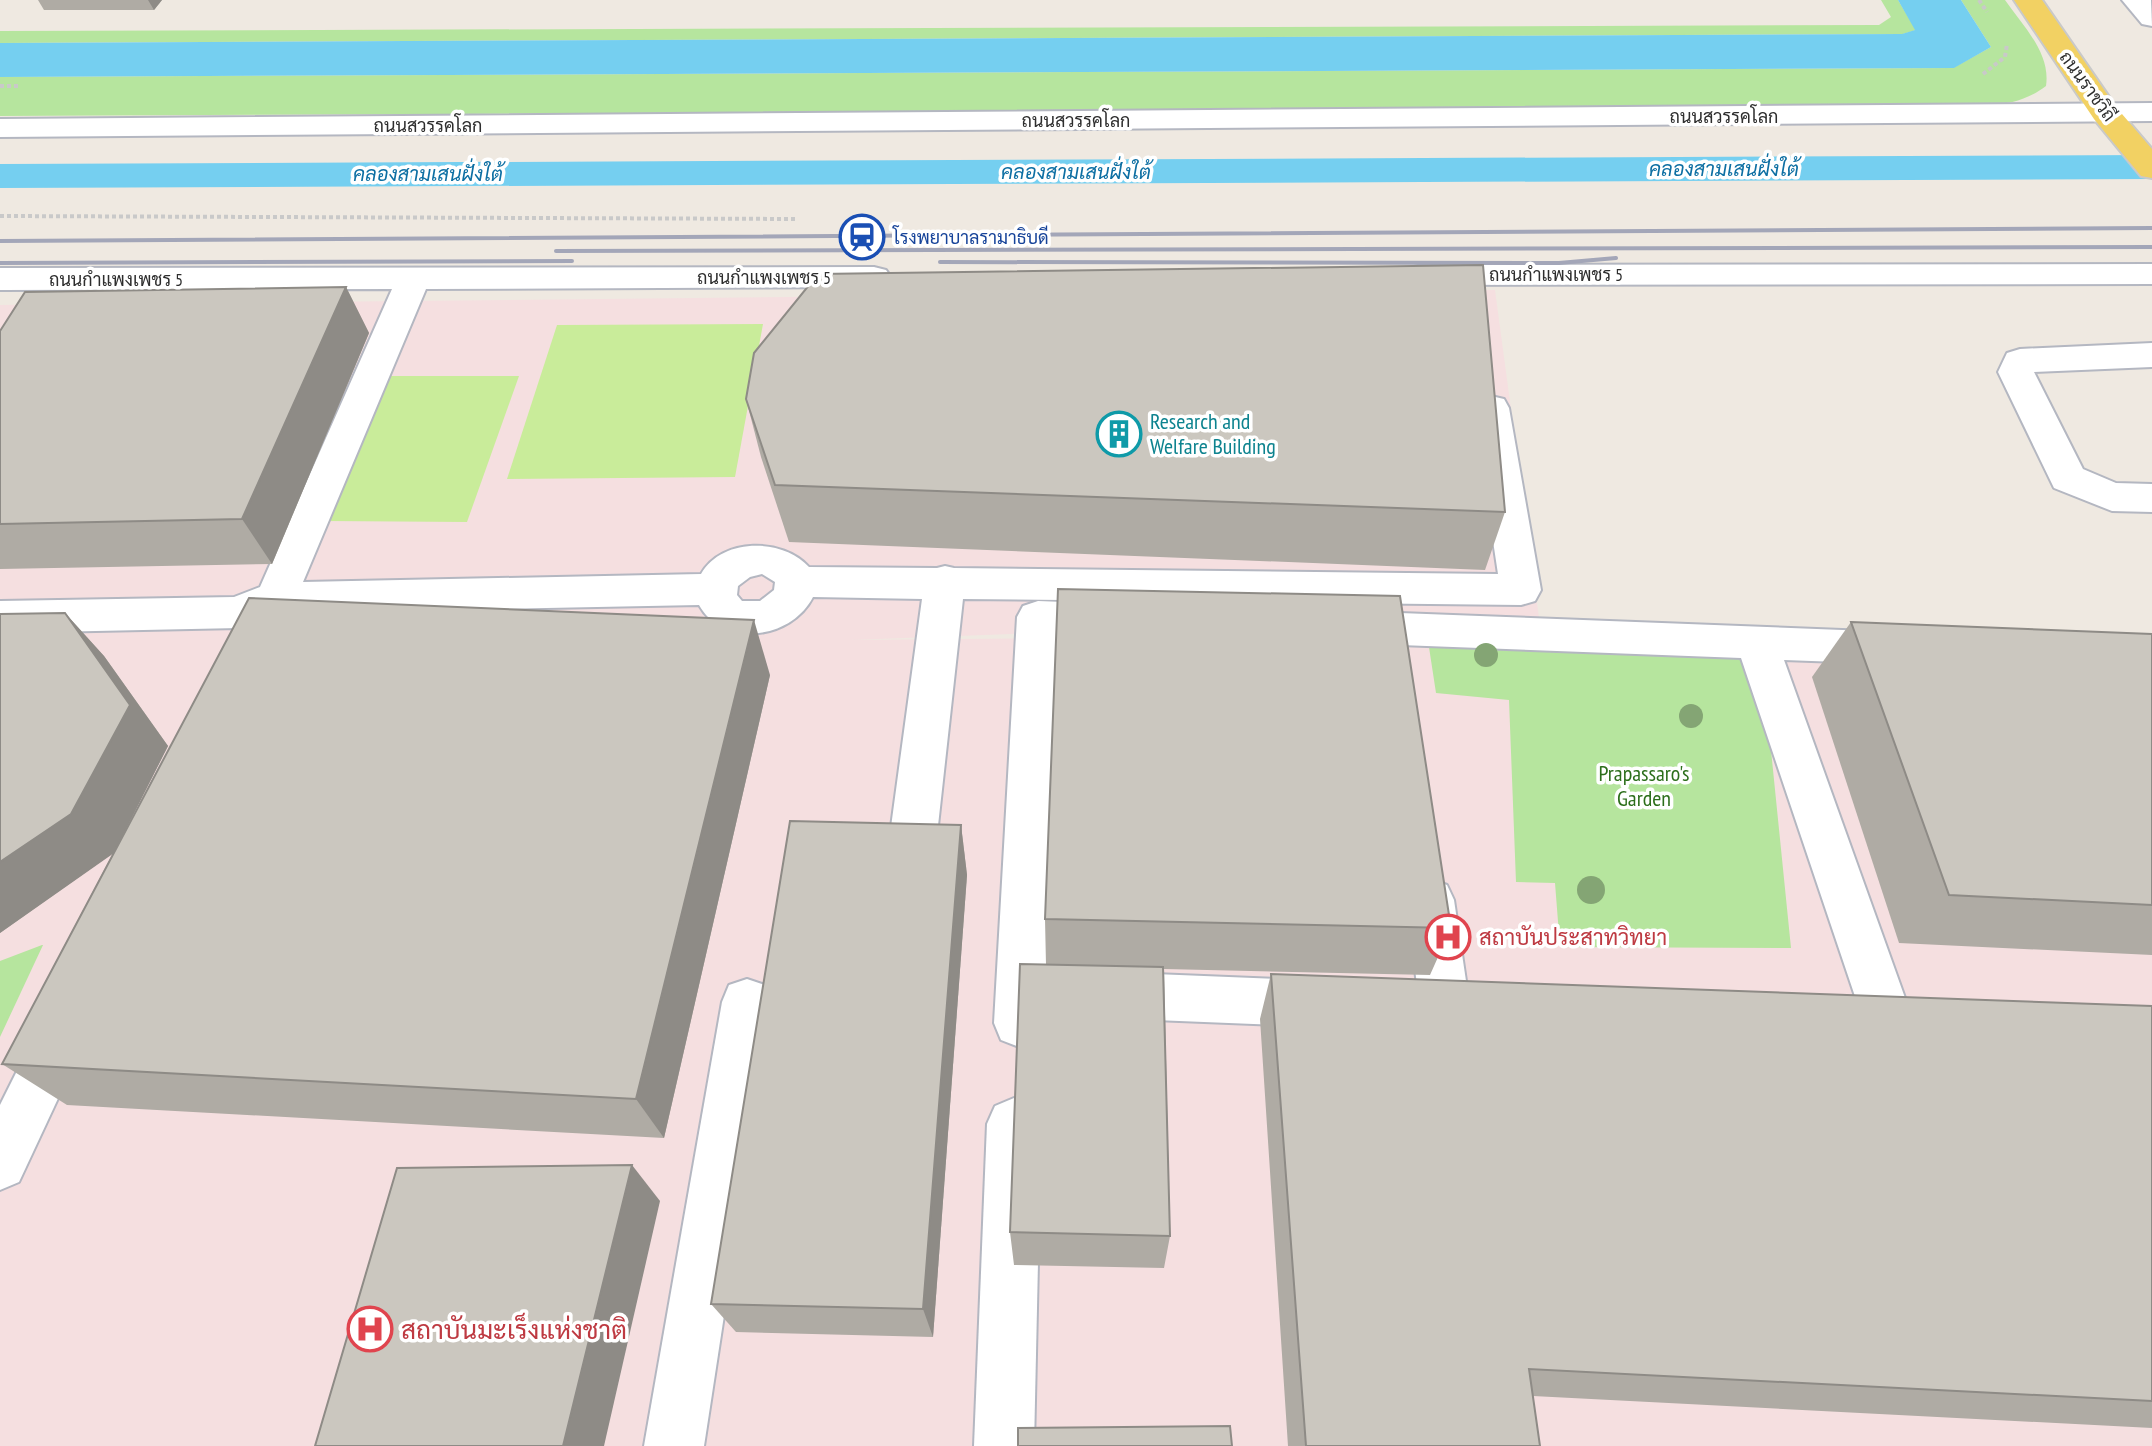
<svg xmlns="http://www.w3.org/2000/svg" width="2152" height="1446" viewBox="0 0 2152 1446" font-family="'PT Sans Narrow',Sarabun,sans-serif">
  <rect width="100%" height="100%" fill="#efe9e1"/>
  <!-- medical -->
  <path fill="#f5dfe0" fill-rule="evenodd" d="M1495,290L1542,640L2152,663V1446H0V305ZM1061,632L1064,638L851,640Z"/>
  <!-- green -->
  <g fill="#b6e59e">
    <path d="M1881,0H1898L1916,30L1903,34L0,43V31L1879,25L1891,17Z"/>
    <path d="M1961,0H2005C2023,26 2051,53 2046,86C2015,110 1980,105 1942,107L0,116V77L1953,68L1991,47Z"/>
    <path d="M1425,621L1762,661L1791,948L1560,947L1555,883L1516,882L1509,700L1436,693Z"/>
    <path d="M42,945H43L0,1037V961Z"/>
  </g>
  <!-- pitch -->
  <g fill="#c9ec9a">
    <path d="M763,324L735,477L507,479L557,325Z"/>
    <path d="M389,376H519L467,522L324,521Z"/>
  </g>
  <!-- water -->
  <path fill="#75cff0" d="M1898,0H1961L1991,47L1954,68L0,77V43L1902,34L1915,30Z"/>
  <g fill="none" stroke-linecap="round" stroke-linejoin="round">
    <!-- canal -->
    <path fill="#75cff0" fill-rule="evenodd" d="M2152,155V179L0,188V164Z"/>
    <!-- minor casing -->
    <g stroke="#b4b7c1" stroke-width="4">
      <g id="minor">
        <path d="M2122,0H2151L2152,26L2142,24Z"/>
        <path d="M2152,103V121L0,137V119Z"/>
        <path d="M2152,264V284L1422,285L1410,282L1405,275L1410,268L1422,265Z"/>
        <path d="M874,267L886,270L891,277L886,284L874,287L426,289L303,582L701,574C722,537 783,538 809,567L937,568L945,566L954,568L1498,574L1473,408L1478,399L1491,396L1504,399L1509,408L1541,590L1535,601L1521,605L963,599L933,871L926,886L909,892L892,886L885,871L922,599L813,597C791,640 723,648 699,605L288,613L262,666L247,671L232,666L226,654L239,628L0,633V601L234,597L260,587L392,289L0,290V268ZM762,574L775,582L774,590L760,601H742L737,595L738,586L750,577Z"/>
        <path d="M2152,343V367L2034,372L2083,469L2116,483L2152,484V512L2112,511L2054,488L1998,372L2007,353L2020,349Z"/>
        <path d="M1038,601L1114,604L1129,609L1135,620L1129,631L1114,636L1058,634L1044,1023L1037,1040L1019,1047L1001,1040L994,1023L1017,617L1023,606Z"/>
        <path d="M1347,611L1894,632L1909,636L1915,648L1909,660L1894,664L1784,660L1914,1023L1907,1040L1889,1047L1871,1040L1864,1023L1741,658L1347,643L1332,638L1326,627L1332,616Z"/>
        <path d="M1430,879L1447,885L1454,900L1470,1008L1463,1025L1445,1031L1427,1025L1420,1008L1406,900L1413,885Z"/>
        <path d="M1105,972L1324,981L1342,987L1349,1004L1342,1021L1324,1027L1105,1018L1087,1011L1080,995L1087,979Z"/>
        <path d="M747,979L765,985L772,1002L704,1446H644L722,1002L729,985Z"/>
        <path d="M63,1008L81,1015L89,1032L19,1182L0,1190V1105L45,1015Z"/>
        <path d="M1014,1098L1033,1106L1041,1124L1034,1446H974L987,1124L995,1106Z"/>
      </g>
    </g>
    <!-- major casing -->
    <g stroke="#c9c9c9" stroke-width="4">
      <path id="major" d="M2014,0H2042L2116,107L2152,149V178L2141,176L2094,119Z"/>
    </g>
    <!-- path -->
    <g stroke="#c9c9c9" stroke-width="4" stroke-dasharray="4 3" stroke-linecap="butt">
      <path d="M1979,0L1987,12"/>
      <path d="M1983,74L2005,57L2007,44"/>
      <path d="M0,86H19"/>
      <path d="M0,216L798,219"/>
    </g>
    <!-- minor -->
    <use href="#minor" fill="#fff" fill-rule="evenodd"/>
    <!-- major -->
    <use href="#major" fill="#f2d163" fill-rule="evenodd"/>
    <!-- rail -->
    <g stroke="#a3a6b8" stroke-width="4">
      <path d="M0,241L2152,228"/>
      <path d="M556,251L2152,247"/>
      <path d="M940,262L1559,263L1616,258"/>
      <path d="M0,263L572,261"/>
    </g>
  </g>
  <!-- trees -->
  <g fill="#84a574">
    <circle cx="1486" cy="655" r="12"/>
    <circle cx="1691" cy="716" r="12"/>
    <circle cx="1591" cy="890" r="14"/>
  </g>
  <!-- wall -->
  <g fill="#afaba4">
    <path d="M38,0H162L154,10H44Z"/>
    <path d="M346,287L369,333L272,564L0,569V331Z"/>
    <path d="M746,399L1505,512L1485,570L789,542L761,457Z"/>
    <path d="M65,613L104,656L168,746L119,842L770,675L664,1138L67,1105L2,1064L113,853L0,933V614Z"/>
    <path d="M1851,622L2152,634V955L1899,943L1812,677Z"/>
    <path d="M961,825L967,875L933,1337L736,1332L711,1304Z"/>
    <path d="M1045,919L1451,928L1430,975L1164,969L1170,1236L1164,1268L1014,1265L1010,1232L1046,965Z"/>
    <path d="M1271,974L2152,1006V1428L1533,1396L1540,1446H1288L1260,1019Z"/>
  </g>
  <!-- shaded-wall -->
  <g fill="#8e8b86">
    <path d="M148,0H162L154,10Z"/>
    <path d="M346,287L369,333L272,564L242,519Z"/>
    <path d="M65,613L104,656L168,746L114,853L0,933V862Z"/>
    <path d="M754,620L770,675L664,1138L636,1099Z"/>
    <path d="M961,825L967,875L933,1337L923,1309Z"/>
    <path d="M632,1165L660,1201L604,1446H563Z"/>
  </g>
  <!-- building -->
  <g fill="#cbc7bf" stroke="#8e8b86" stroke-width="2">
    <path d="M1483,265L1505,512L775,485L746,399L754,353L818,274Z"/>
    <path d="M346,287L242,519L0,524V331L25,292Z"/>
    <path d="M1058,589L1400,596L1451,928L1045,919Z"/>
    <path d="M249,598L754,620L636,1099L2,1064Z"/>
    <path d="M65,613L130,705L71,814L0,862V614Z"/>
    <path d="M1851,622L2152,634V905L1949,895Z"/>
    <path d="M790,821L961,825L923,1309L711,1304Z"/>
    <path d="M1020,964L1163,967L1170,1236L1010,1232Z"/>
    <path d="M1271,974L2152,1006V1401L1529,1369L1540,1446H1306Z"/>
    <path d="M632,1165L563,1446H315L397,1168Z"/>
    <path d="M1230,1426L1232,1446H1018V1428Z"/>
  </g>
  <!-- icons -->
  <defs>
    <g id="station-ring" transform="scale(2.3)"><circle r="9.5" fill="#fff" stroke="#1a4fb4" stroke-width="1.5"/><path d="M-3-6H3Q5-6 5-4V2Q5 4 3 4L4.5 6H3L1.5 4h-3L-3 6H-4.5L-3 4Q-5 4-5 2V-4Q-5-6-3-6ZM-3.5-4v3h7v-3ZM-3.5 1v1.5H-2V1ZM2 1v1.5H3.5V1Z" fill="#1a4fb4"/></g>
    <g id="building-ring" transform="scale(2.3)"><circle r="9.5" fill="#fff" stroke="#0f9aa8" stroke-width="1.5"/><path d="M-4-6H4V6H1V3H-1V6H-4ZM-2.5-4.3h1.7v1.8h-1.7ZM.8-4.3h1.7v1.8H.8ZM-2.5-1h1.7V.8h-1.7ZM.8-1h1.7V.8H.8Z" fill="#0f9aa8"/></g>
    <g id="hospital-ring" transform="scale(2.3)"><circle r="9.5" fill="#fff" stroke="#e0444e" stroke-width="1.5"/><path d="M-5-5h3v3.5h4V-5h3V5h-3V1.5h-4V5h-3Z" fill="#e0444e"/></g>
  </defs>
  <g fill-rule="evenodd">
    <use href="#station-ring" x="862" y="237"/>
    <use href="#building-ring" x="1119" y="434"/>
    <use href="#hospital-ring" x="1448" y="937"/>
    <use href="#hospital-ring" x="370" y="1329"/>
  </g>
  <g text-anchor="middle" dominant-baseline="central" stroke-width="7" stroke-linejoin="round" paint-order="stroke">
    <!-- far-street labels -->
    <g font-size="18" fill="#2e2e2e" stroke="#fff">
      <text transform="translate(2088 86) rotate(54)">ถนนราชวิถี</text>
      <text x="1724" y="116">ถนนสวรรคโลก</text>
      <text x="1076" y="120">ถนนสวรรคโลก</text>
      <text x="428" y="125">ถนนสวรรคโลก</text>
      <text x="1556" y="274">ถนนกำแพงเพชร 5</text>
      <text x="764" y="277">ถนนกำแพงเพชร 5</text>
      <text x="116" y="279">ถนนกำแพงเพชร 5</text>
    </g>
    <!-- far-transit labels -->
    <g font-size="18" fill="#164399" stroke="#fff" text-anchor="start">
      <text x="893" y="237">โรงพยาบาลรามาธิบดี</text>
    </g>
    <!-- far-water labels -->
    <g font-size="20" font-style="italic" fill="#0d6fa3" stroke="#fff">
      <text x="1724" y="169">คลองสามเสนฝั่งใต้</text>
      <text x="1076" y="172">คลองสามเสนฝั่งใต้</text>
      <text x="428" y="174">คลองสามเสนฝั่งใต้</text>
    </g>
    <!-- culture labels -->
    <g font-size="22" fill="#0d838f" stroke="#fff" text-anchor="start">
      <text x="1150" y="421">Research and<tspan x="1150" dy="25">Welfare Building</tspan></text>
    </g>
    <!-- park labels -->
    <g font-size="22" fill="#2c6e1b" stroke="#fff">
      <text x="1644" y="773">Prapassaro's<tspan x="1644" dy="25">Garden</tspan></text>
    </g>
    <!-- health labels -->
    <g font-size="22" fill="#be3a42" stroke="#fff" text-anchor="start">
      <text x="1479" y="937">สถาบันประสาทวิทยา</text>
    </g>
    <!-- near-health labels -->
    <g font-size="26" fill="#be3a42" stroke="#fff" text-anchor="start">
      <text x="401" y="1329">สถาบันมะเร็งแห่งชาติ</text>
    </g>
  </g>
</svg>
